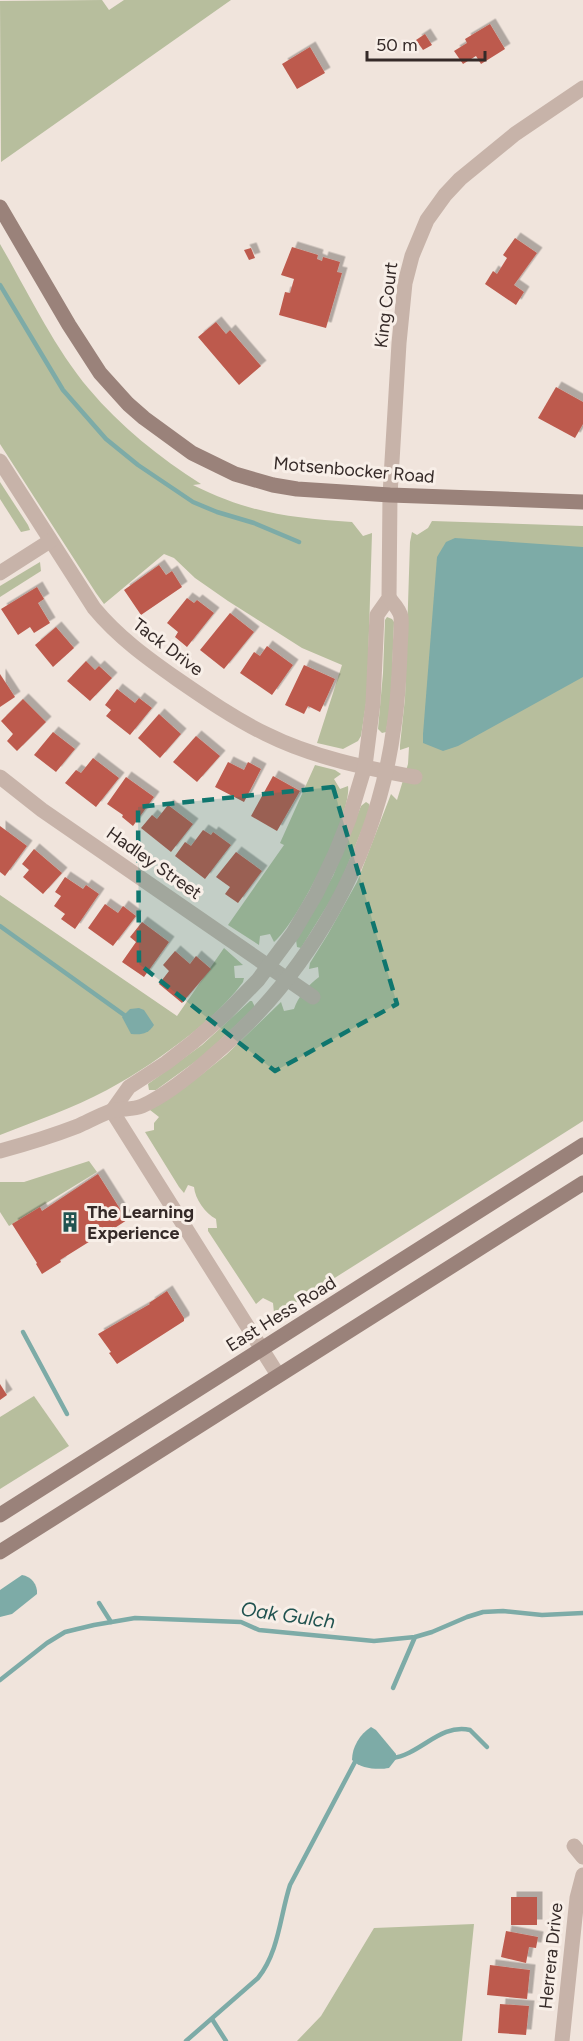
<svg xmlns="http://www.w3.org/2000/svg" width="583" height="2041" viewBox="0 0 583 2041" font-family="Figtree,sans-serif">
  <defs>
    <filter id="shadow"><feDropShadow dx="5.5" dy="-5.5" stdDeviation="0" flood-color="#0004"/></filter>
  </defs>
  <rect width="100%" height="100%" fill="#f0e4dc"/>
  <!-- green -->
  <g fill="#b7be9d">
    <path d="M102,0L109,10L124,0H231L1,162L0,1Z"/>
    <path d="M0,244C28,292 53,346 89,389C120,426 160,458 201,484L193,485C249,513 290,518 352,522L363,536L372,533L367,697L361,736L358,741L343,749L317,743L342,665L302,648L228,601L195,578L174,558L164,554L104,604L96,593L0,444Z"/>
    <path d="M0,482L28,525L30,530L21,532L0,499Z"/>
    <path d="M432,521L583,526V1121L284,1310L274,1313L273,1303L263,1298L256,1304L208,1231V1228H217L216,1219C205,1213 195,1199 194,1187L188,1185L184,1193L179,1187L145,1132L154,1130V1123L159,1117L150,1110L201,1075L226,1055L281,1002L284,1011L294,1009C298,997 308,985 319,977L318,967L309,969L310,963L328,934L357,882L391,794L397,800L408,764L409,747L400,750V745L405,698L410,542L412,532L417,535L428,528Z"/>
    <path d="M40,562L41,571L0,597V586Z"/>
    <path d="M387,617L392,619L394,622L391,701L386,732L382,733L378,729L383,673L385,620Z"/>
    <path d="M315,765L335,770L341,774L334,779L340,789L348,786C352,814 297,924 274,942L270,934L260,936L259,945L228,925L284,845L280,843Z"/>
    <path d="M366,802L369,804L370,810L338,888L301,948L297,947L296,940L333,876L361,806Z"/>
    <path d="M0,895L177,1016L224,948L243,965L234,966L235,978H244L243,982C229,1001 210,1019 191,1034C164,1055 137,1074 107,1090C73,1108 36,1121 0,1135Z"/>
    <path d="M250,1001H252L255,1007L203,1056L156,1090H149L148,1084L202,1045Z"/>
    <path d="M89,1161L97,1172L9,1226L0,1212V1182H24Z"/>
    <path d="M34,1396L69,1446L0,1489V1417Z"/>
    <path d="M474,1924L462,2041H297L321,2016L374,1928Z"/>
  </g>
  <!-- water -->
  <g fill="#7daba7">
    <path d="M455,538L583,547V677L458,746L443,751L423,743V734L437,557L446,542Z"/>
    <path d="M139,1008L144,1010L154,1025C148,1034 142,1035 131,1034L122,1017L130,1009Z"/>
    <path d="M22,1575C31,1576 38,1585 37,1594L12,1614L0,1617V1590Z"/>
    <path d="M371,1727L376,1730L396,1754V1759L389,1768C378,1770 361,1769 352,1760C352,1747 360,1734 371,1727Z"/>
  </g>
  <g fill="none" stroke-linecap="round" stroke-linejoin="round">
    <!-- stream -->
    <g stroke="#7daba7" stroke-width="4.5">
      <path d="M0,285L63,390L106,439L138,465L193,502L217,512L254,523L299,542"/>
      <path d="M0,926L127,1017"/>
      <path d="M23,1332L67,1414"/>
      <path d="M99,1603L111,1622"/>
      <path d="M0,1680L47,1643L65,1632L94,1625L135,1618L241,1622L259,1630L374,1641L415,1637L432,1632L467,1617L483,1612L503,1611L542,1615L583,1613"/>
      <path d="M393,1688L415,1637"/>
      <path d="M392,1758C420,1755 440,1723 470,1730L487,1747"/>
      <path d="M212,2019L226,2041"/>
      <path d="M186,2041L258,1978C279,1952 280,1916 290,1885L356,1760"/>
    </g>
  </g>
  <!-- building -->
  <g fill="#bd5a4d" filter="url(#shadow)">
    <path d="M490,24L505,49L481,64L476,56L463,64L454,51L467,43L465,39Z"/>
    <path d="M425,34L432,45L423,50L416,40Z"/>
    <path d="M310,47L325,73L297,89L282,64Z"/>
    <path d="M515,238L537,253L514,285L524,292L516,305L485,284L493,271L497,274L507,258L503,255Z"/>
    <path d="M292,247L318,255L317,259L322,261L323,257L340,262L337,272L342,273L326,328L279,315L285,292L290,293L294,279L281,275Z"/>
    <path d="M251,248L255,258L249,260L244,250Z"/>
    <path d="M216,322L226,334L230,330L261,366L239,385L198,337Z"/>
    <path d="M556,387L583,402V424L575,438L538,418Z"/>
    <path d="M159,565L166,575L172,571L182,587L141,615L124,590Z"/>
    <path d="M37,587L44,599L38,603L50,623L34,633L30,627L18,635L1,609Z"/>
    <path d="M187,598L194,603L197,600L214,613L187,647L175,637L178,632L167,623Z"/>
    <path d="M230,613L254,632L224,669L200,650Z"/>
    <path d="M56,627L74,648L53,667L35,645Z"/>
    <path d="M267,646L293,665L272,695L240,673L254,652L260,656Z"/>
    <path d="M86,661L95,670L99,666L112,678L90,701L67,681Z"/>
    <path d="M304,665L335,679L320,712L308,706L304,714L285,705Z"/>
    <path d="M0,674L15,697L0,707Z"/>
    <path d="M117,689L135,703L139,698L152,708L130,735L106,716L111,710L105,705Z"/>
    <path d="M23,699L46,722L17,751L7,741L13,734L1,721Z"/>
    <path d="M159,714L181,734L160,758L138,738Z"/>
    <path d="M53,732L75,749L56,772L34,755Z"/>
    <path d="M196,736L220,756L197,782L173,762Z"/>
    <path d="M93,758L119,778L96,807L65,783L76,770L81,773Z"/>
    <path d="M228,762L244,770L248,762L261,769L244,802L215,787Z"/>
    <path d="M273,776L300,791L277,831L251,816Z"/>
    <path d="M126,777L154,797L133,826L122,817L123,815L107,804Z"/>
    <path d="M168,805L193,824L171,852L141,828L152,815L157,819Z"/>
    <path d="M0,826L27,846L5,876L0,872Z"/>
    <path d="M203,830L211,835L213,832L231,845L205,879L175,856L185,842L191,846Z"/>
    <path d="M34,849L62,873L43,894L23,877L29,870L22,864Z"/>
    <path d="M236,852L262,871L238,903L225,894L230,887L216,877Z"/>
    <path d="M65,877L83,889L86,885L99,894L75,929L61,919L65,914L54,906L61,896L55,892Z"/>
    <path d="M105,904L118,913L123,906L136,916L113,946L88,928Z"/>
    <path d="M142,922L169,942L144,977L122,962L136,942L130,937Z"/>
    <path d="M175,951L190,964L196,956L211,969L182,1003L159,984L169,971L163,965Z"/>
    <path d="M98,1174L127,1220L101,1237L100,1235L60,1260L61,1262L42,1274L36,1264L37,1263L12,1224L40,1207L42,1211Z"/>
    <path d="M167,1291L184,1318V1321L117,1364L109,1353L111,1352L98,1334L150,1304L149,1303Z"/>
    <path d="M0,1384L7,1395L0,1400Z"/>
    <rect x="511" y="1897" width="26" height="28"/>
    <path d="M506,1931L538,1937L536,1948L529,1947L526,1963L501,1957Z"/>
    <path d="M490,1965L530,1970L527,1999L487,1995Z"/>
    <path d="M500,2004L529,2006L526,2035L498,2033Z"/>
  </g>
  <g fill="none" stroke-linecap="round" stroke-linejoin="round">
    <!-- street -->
    <g stroke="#c7b3a9" stroke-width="15">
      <path d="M0,461L94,608C118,637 147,658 177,679C206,699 235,719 266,734C312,757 365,768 415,777"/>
      <path d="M0,573L50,541"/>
      <path d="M0,777L42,810L313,997"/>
      <path d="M112,1111L129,1087L166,1063L193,1042L226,1013L258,980L293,933L316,894L336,852L349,819L365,766L373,703L377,615L389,598L390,495L399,343L405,283L412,256L427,220L445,195L460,179L515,134L583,88"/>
      <path d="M112,1111L278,1375"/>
      <path d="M0,1151C26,1144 52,1136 78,1126C89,1121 100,1115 111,1111C121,1108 133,1110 142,1106C163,1097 192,1074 209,1059C310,975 377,856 394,726C398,701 399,677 400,653C400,641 402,628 401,617C400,610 393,603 389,598"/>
      <path d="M574,1846L583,1857"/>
      <path d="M562,2041L577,1898L583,1875"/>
    </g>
    <!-- secondary -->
    <g stroke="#9a827a" stroke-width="15">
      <path d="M0,207L69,325L100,373L128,404L144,418L192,453L235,474L273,485L297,489L390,495L583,502"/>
      <path d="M0,1515L583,1145"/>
      <path d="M0,1552L583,1183"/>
    </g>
  </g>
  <!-- marked area -->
  <path fill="#0f766e" fill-opacity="0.2" stroke="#0f766e" stroke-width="4.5" stroke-dasharray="12 8" stroke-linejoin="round" d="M333,787L397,1004L275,1071L139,964L138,807Z"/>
  <!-- icons -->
  <defs>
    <g id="building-bare" transform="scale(1.62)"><path d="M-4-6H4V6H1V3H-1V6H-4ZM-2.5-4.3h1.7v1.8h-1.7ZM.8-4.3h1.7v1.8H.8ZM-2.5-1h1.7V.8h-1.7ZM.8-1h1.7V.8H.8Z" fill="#215350" stroke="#f8efe8" stroke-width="2.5" paint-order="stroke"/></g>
  </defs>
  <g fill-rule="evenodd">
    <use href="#building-bare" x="70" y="1222"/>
  </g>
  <g text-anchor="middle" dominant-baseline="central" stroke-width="6" stroke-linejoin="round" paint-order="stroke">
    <!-- street labels -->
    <g font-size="18" fill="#352a28" stroke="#f8efe8">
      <text transform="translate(386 305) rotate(-83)">King Court</text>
      <text transform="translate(354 470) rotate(5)">Motsenbocker Road</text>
      <text transform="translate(168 647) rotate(37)">Tack Drive</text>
      <text transform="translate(154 863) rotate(35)">Hadley Street</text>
      <text transform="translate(281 1314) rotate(-32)">East Hess Road</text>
      <text transform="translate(551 1956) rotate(-84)">Herrera Drive</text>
    </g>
    <!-- poi labels -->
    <g font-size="18" font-weight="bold" fill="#352a28" stroke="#f8efe8" text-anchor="start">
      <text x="87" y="1212">The Learning<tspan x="87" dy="21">Experience</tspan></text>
    </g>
    <!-- water labels -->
    <g font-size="20" font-style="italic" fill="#215350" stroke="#f8efe8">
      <text transform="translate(288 1615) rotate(8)">Oak Gulch</text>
    </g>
  </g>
  <!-- scale -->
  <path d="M367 51v9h118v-9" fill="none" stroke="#352a28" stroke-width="3"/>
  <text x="376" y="51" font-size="18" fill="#352a28" stroke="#f8efe8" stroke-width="4.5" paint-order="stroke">50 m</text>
</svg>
